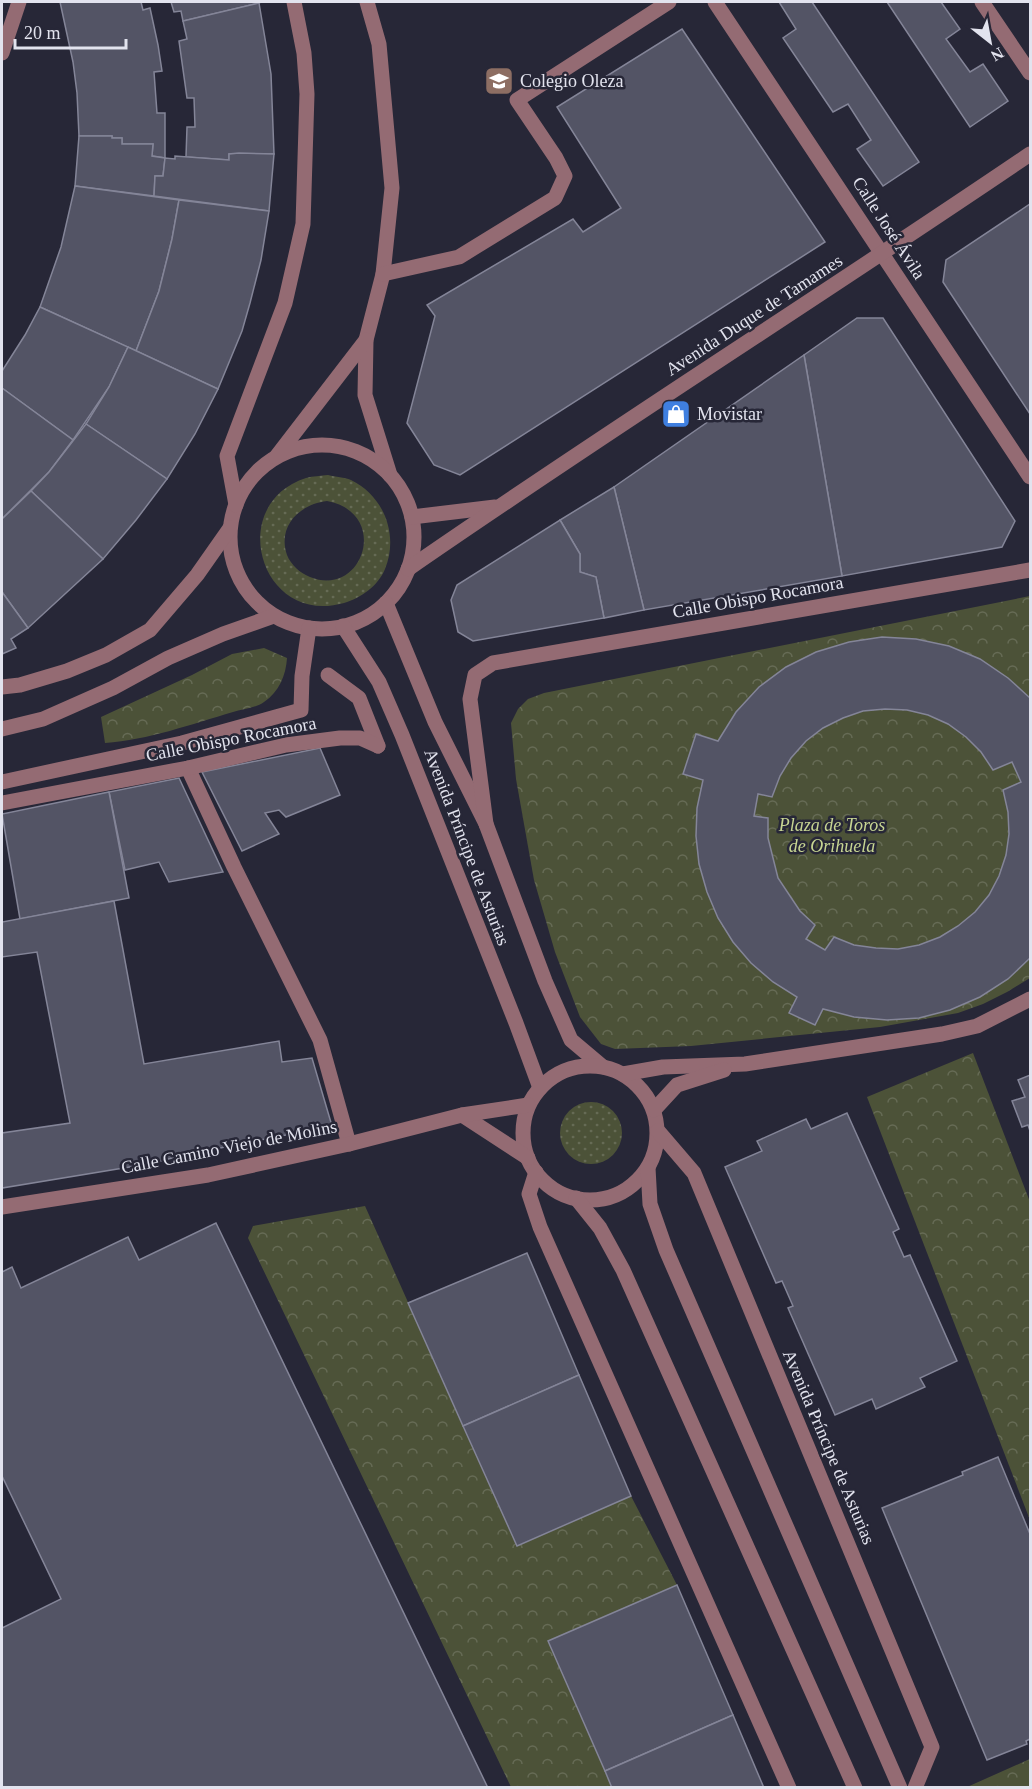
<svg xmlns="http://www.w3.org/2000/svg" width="1032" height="1789" viewBox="0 0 1032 1789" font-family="'Times New Roman',serif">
  <defs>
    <pattern id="grass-dots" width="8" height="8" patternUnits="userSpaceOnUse" patternTransform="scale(1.5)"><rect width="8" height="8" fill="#4c5238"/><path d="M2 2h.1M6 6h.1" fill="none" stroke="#666b55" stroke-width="1.8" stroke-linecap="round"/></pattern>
    <pattern id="park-crowns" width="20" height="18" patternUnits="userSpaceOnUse" patternTransform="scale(1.5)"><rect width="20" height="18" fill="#4c5238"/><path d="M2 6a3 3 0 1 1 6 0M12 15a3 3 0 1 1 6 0" fill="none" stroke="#666b55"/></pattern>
  </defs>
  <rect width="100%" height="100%" fill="#272737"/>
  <!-- grass -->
  <g fill="url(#grass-dots)" fill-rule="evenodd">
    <path d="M328,475C336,477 344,477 351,480C384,496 399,535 385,569C378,586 361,598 344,603C260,627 225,504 306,478C313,476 321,476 328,475ZM327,501C391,513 363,599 310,577C300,573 291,565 287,555C277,526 300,504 327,501Z"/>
    <circle cx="591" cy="1133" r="31"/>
  </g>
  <!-- park -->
  <g fill="url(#park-crowns)">
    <path d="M1030,596V978L1007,992L983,1004L958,1013L880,1027L691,1046L615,1049L601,1044L580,1017L555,952L534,880L516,779L511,723L518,709L528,699L544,693Z"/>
    <path d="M264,648L287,658C286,675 279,692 264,702C256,708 242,709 233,712C192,724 148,740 105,743L101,717L192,675L232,654Z"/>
    <path d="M973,1053L1030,1202V1520L867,1097Z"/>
    <path d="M365,1206L517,1546L631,1496L677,1585L549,1641L612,1787H511L248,1238L253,1226Z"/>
    <path d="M1030,1759V1787H967Z"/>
  </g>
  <!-- building -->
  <g fill="#535465" stroke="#848598" stroke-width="1.5" fill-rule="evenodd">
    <path d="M60,2H141L143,10L150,8L158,45L162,71L154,72L157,113H165V158L152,156L153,144H122V138H112V136H79L77,93L73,62Z"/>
    <path d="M171,2H258L259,3L183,21L181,11L174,12Z"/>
    <path d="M779,2H812L919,162L883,186L857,149L871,140L848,104L833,112L783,38L796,29Z"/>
    <path d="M887,2H941L960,29L946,39L970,72L983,64L1008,101L970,127Z"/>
    <path d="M259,3L271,74L274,154H229V160L186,157L187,127H195L194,98H187L179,41L187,39L183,21Z"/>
    <path d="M682,29L825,242L460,475L434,465L407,423L435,316L427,305L573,219L583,232L621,208L557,107Z"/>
    <path d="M79,136H112V138H122V144H153L152,156L165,158L163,176H155L154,196L75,186Z"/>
    <path d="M239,153L274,154L269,211L154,196L155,176H163L165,158L175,159V156L229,160V154Z"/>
    <path d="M75,186L179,200L172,239L159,291L136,351L40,307L61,247Z"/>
    <path d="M179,200L269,211L261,260L250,303L242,331L218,389L136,351L159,291L172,239Z"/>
    <path d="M1030,204V414L943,282L946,260Z"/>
    <path d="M40,307L128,347L109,387L73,440L2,388V371L25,335Z"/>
    <path d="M857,318H883L1015,521L1002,547L842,576L804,355Z"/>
    <path d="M128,347L218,389L195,434L167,479L86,424L109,387Z"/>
    <path d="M804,355L842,576L644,610L614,487Z"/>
    <path d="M2,388L73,440L49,472L2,519Z"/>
    <path d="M86,424L167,479L136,520L103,559L31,491L49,472Z"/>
    <path d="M614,487L644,610L604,618L596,577L580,572V554L560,520Z"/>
    <path d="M31,491L103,559L28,628L2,592V519Z"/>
    <path d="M560,520L580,554V572L596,577L604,618L473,641L458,632L451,600L457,585Z"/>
    <path d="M2,592L28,628L11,639L16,648L2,654Z"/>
    <path d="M882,637L916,639L949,646L980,659L1008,678L1030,698V958L1008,979L980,997L950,1010L919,1018L887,1020L854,1017L823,1009L815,1025L789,1013L797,997L773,982L751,963L733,942L718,918L707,892L699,864L696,836L697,808L703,780L683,774L696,734L718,741L736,712L759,687L786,667L816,652L849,642ZM885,709L907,710L928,715L948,724L966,737L981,752L993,770L1012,762L1021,782L1003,790L1008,812L1009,834L1006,855L999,876L989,895L975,912L958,926L940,937L919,945L898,949L876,948L854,945L834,937L825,950L806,939L815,925L800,911L778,878L768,838V818L754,816L758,794L772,797L780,776L791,758L806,741L823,728L843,718L863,711Z"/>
    <path d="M320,748L340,795L286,817L279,810L265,813L279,834L242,851L202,772Z"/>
    <path d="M179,778L223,872L169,882L159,862L125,870L109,792Z"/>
    <path d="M109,792L129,898L20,919L2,814Z"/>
    <path d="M114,901L144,1064L279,1041L282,1062L312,1058L332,1126L179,1156L154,1163L2,1188V1133L70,1123L37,952L2,957V922Z"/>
    <path d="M1030,1075V1131L1028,1125L1022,1127L1012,1101L1025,1097L1018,1080Z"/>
    <path d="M847,1113L899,1229L893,1232L904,1257L910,1255L957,1361L920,1378L925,1387L876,1409L872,1399L835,1415L788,1308L793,1306L782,1281L776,1283L725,1167L762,1151L757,1141L806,1119L811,1129Z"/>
    <path d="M216,1223L488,1788H2V1628L61,1599L2,1476V1272L12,1267L21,1288L128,1237L139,1260Z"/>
    <path d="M527,1253L579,1375L463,1426L408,1303Z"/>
    <path d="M579,1375L631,1496L517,1546L463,1426Z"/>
    <path d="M998,1457L1030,1534V1739L1026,1741L1027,1744L987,1760L882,1508L963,1475L962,1472Z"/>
    <path d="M677,1585L733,1715L605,1771L548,1641Z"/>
    <path d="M733,1715L764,1788H612L605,1771Z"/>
  </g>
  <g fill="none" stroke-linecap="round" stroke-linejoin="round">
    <!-- minor -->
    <g stroke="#946b73" stroke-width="15">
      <path d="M367,2L379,44L392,188L383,274L366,340L365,395L390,475"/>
      <path d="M715,2L1030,477"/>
      <path d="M982,2L1030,73"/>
      <path d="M2,53L19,2"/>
      <path d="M383,274L459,257L555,198L565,176L556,158L517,100L669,2"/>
      <circle cx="322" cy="537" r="92"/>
      <path d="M276,457L366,340"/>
      <path d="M236,505L227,456L285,303L303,224L307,94L304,53L294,2"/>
      <path d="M412,517L495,507"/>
      <path d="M408,569C613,427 824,294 1030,154"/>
      <path d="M386,603L435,722L486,824L545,981L571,1040L603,1067"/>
      <path d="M343,626L379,682L402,735L516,1023L540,1088"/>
      <path d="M328,675L359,698L378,746"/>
      <path d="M2,687L20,685L67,671L106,655L150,630L197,575L230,528"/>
      <path d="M2,729L43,719L113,688L168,658L223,634L274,616"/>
      <path d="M188,768L234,867L320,1040L349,1144"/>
      <path d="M2,782L182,743L301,710L302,676L309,628"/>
      <path d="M2,803L188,768L286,745L340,738H360L378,746"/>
      <path d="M486,824L470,699L475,675L493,663L1030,570"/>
      <circle cx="590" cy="1133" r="67"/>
      <path d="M623,1074L663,1067L745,1064L942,1034L977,1026L1030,999"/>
      <path d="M654,1110L677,1085L724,1070"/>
      <path d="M462,1115L528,1158"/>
      <path d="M658,1131L694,1173L932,1747L915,1788"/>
      <path d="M648,1168L650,1204L666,1250L900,1788"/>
      <path d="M536,1172L529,1194L540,1227L789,1788"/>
      <path d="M576,1198L600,1228L623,1270L855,1788"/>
      <path d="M2,1207L208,1175L349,1144L462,1115L528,1105"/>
    </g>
  </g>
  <!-- icons -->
  <defs>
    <g id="school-square" transform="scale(1.5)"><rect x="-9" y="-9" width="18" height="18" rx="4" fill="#8d6e63" stroke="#272737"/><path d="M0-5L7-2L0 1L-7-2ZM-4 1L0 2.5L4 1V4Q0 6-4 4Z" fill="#fff"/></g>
    <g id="shop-square" transform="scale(1.5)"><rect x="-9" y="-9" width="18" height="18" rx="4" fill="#3f7fe0" stroke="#272737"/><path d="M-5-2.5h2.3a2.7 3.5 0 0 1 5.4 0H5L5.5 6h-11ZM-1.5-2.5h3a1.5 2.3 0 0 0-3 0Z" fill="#fff"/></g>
  </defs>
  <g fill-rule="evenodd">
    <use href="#school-square" x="499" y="81"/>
    <use href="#shop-square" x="676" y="414"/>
  </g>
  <g text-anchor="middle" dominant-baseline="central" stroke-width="5" stroke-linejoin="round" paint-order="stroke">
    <!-- poi labels -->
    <g font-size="18" fill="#e2e3ee" stroke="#272737" text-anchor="start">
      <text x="520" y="81">Colegio Oleza</text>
      <text x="697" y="414">Movistar</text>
    </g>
    <!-- street labels -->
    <g font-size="18" fill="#e2e3ee" stroke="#272737">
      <text transform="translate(889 228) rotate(57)">Calle José Ávila</text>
      <text transform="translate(754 315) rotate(-33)">Avenida Duque de Tamames</text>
      <text transform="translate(758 597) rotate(-10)">Calle Obispo Rocamora</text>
      <text transform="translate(231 739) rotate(-11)">Calle Obispo Rocamora</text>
      <text transform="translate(467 847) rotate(69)">Avenida Príncipe de Asturias</text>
      <text transform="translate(229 1147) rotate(-11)">Calle Camino Viejo de Molins</text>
      <text transform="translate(829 1447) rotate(67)">Avenida Príncipe de Asturias</text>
    </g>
    <!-- park labels -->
    <g font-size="18" font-style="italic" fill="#c7d592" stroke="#272737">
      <text x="832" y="825">Plaza de Toros<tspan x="832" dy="21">de Orihuela</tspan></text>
    </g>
  </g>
  <!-- border -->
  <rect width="1032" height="1789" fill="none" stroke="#e2e3ee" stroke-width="6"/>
  <!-- north arrow -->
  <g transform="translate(990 42) rotate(149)" stroke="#272737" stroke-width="4.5" paint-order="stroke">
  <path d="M0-4.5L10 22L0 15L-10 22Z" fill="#e2e3ee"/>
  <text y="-9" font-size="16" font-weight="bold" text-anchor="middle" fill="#e2e3ee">N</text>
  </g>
  <!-- scale -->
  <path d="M15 39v9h111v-9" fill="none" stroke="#e2e3ee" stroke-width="3"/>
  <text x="24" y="39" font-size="18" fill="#e2e3ee" stroke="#272737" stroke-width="4.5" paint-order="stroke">20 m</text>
</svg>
